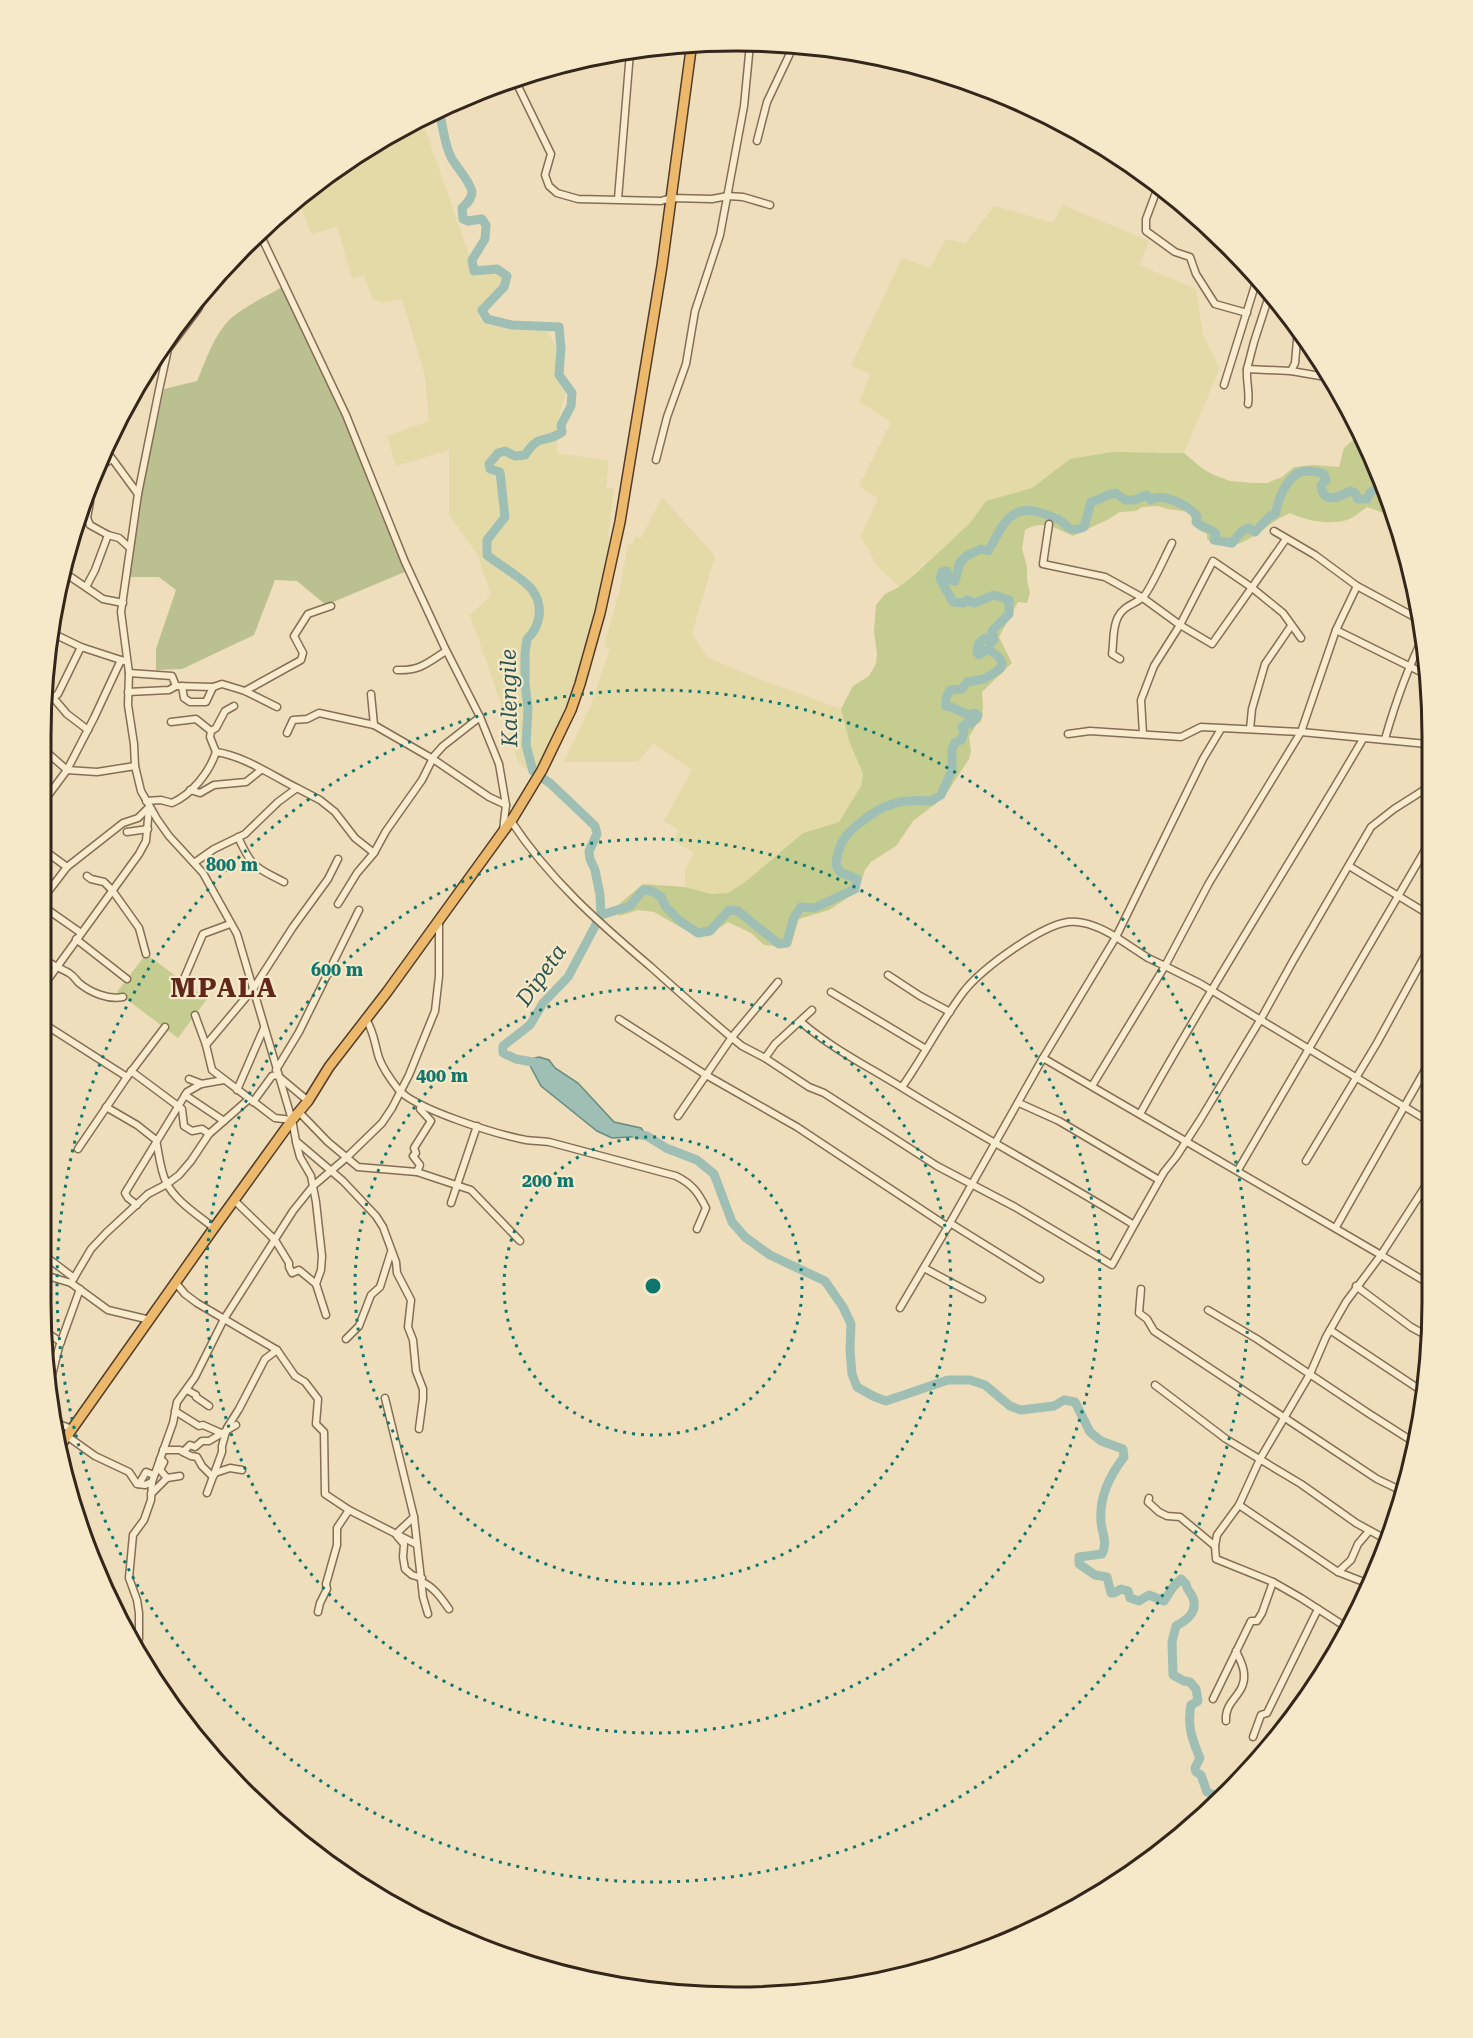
<svg xmlns="http://www.w3.org/2000/svg" width="1473" height="2038" viewBox="0 0 1473 2038" font-family="'Roboto Serif',serif">
  <rect width="100%" height="100%" fill="#eedebb"/>
  <!-- farmland -->
  <g fill="#e4daa8">
    <path d="M421,117L469,255L470,268L473,273L478,276L489,274L499,275L502,279L500,285L479,307V316L482,322L491,326L520,330L529,327L548,332L557,349L558,381L566,394L558,419L557,453L609,461L606,488L614,489L608,537L617,539L605,592L575,685L561,720L542,764L528,770L518,762L494,683L470,615L491,595L477,554L449,515V450L396,466L387,436L429,421L425,376L402,299L382,303L373,299L364,275L352,278L337,227L311,234L298,198L313,185Z"/>
    <path d="M1063,205L1149,241L1139,265L1196,289L1203,334L1220,368L1184,453L1158,452L1070,459L1032,488L986,501L970,523L899,587L877,566L861,536L878,498L859,486L891,422L859,401L871,374L851,366L902,258L930,268L946,239L965,244L994,206L1053,223Z"/>
    <path d="M662,497L715,556L692,633L707,657L746,674L841,709L850,744L863,772L861,786L839,822L803,833L745,882L727,893L711,894L685,887V870L694,853L674,841L679,830L664,821L692,770L653,743L638,762H564L589,709L610,649L604,646L620,589L628,544H633L635,537L641,538Z"/>
  </g>
  <!-- green -->
  <g fill="#c5cc8f">
    <path d="M1359,435L1379,470L1392,516L1367,507C1361,511 1354,518 1347,520C1329,525 1306,521 1290,513C1260,525 1241,560 1207,539V534C1196,529 1192,524 1190,512L1168,509L1158,506L1142,507L1136,511L1120,512L1107,520L1073,536C1056,528 1042,519 1025,530L1022,549L1027,566V580L1030,593L1027,603L1018,602L999,637L1012,663L982,692L983,708L981,722L976,725L969,737L971,751L969,759L948,791L939,801L913,821L896,846L871,862L865,870L858,891L829,910L799,919L792,941L787,947L764,945L751,933L728,922L713,932L698,937L654,912L638,910L619,916L618,905L643,884L685,887L711,894L728,893L745,882L803,833L839,822L861,786L863,773L850,744L841,709L853,686L869,676L876,664L877,653L874,632L876,605L885,594L899,587L915,574L970,523L986,501L1032,488L1070,459L1112,452L1184,453L1203,469L1214,475L1230,481L1253,483H1267L1282,477L1294,467L1314,465L1339,467L1344,448Z"/>
    <path d="M146,954L207,999L178,1038L117,992Z"/>
  </g>
  <!-- cemetery -->
  <path fill="#bac08f" d="M282,287L344,417L407,571L326,605L297,581L275,580L254,635L182,669L156,670V649L176,590L159,577H128L147,466L164,389L197,381C206,360 214,335 230,319C245,306 265,297 282,287Z"/>
  <!-- water -->
  <path fill="#9fbfb5" stroke="#678c82" stroke-width="1.5" d="M539,1057L549,1060L555,1068L578,1083L614,1122L641,1128L647,1136L612,1138L597,1131L541,1086L527,1060Z"/>
  <g fill="none" stroke-linecap="round" stroke-linejoin="round">
    <!-- river -->
    <g stroke="#9fbfb5" stroke-width="9">
      <path d="M438,109C444,126 443,143 452,159C458,169 470,181 472,192C472,199 467,203 462,208L463,219L468,221L482,219L486,225L485,239L472,260L474,271L497,269L507,276L504,287L482,310L487,319L512,325L559,327L561,348L559,375L572,393L571,406L561,425L562,432C544,445 541,431 525,455L515,456L505,451L498,453L489,464L490,469L500,472L505,517L487,540V555C500,566 524,578 533,591C544,607 540,627 527,639L525,653V683L528,709L526,745L533,771L551,784L595,826L597,834L589,851L590,859L595,870L600,895L601,915"/>
      <path d="M538,1063L516,1059L503,1053V1046L530,1025L543,1003L568,977L601,915L630,906L643,890L652,891L661,897L666,907L680,921L698,933L710,931L729,910L738,911L779,944L787,943L793,919L801,907L814,908L855,889L857,879L840,872L836,865C838,844 845,834 861,822C884,803 902,799 931,801L941,795L952,770V749L955,743L962,739L964,731L962,727L968,722L971,724L978,715L974,713L972,715C961,714 957,707 946,706V698L950,690L962,689L967,682L984,679L1000,669L1002,663C999,655 994,652 986,650L979,655L977,652C977,646 979,641 985,638L991,643L994,640L992,631L1009,614V600L994,595L974,603L967,600L964,603L953,602L940,579L942,572L947,571L950,580L955,581L960,562L968,555L981,549L988,551C995,541 999,528 1008,519C1023,504 1039,512 1055,518C1067,521 1067,535 1084,527L1091,502C1101,500 1106,494 1116,493L1125,500H1134L1147,495L1151,500C1163,492 1189,506 1197,516L1196,522C1203,529 1212,528 1216,534L1214,540L1232,543L1242,531L1248,528L1255,532L1269,517L1276,513C1277,500 1289,472 1305,471C1310,471 1319,472 1324,474L1326,480L1321,485C1323,504 1338,498 1350,491L1355,493L1358,499H1367L1370,493L1383,482"/>
      <path d="M636,1134L647,1136L666,1148L697,1160L714,1174L732,1222L745,1237L770,1255L825,1281L843,1307L851,1324L850,1350L852,1374L857,1387L875,1397L886,1401L948,1380H970L985,1385L1010,1406L1021,1410L1054,1406L1064,1400L1075,1402L1090,1432L1101,1441L1123,1449L1124,1457C1110,1475 1099,1498 1101,1522C1102,1534 1108,1542 1102,1554L1079,1557V1564L1095,1575L1107,1577L1111,1593H1114L1121,1589L1128,1591L1130,1598L1139,1601L1149,1595L1164,1601L1173,1587L1181,1579L1186,1584C1187,1591 1191,1592 1193,1598C1198,1612 1187,1620 1176,1626L1172,1642L1173,1675L1184,1681L1190,1682L1196,1689L1198,1701L1191,1705C1187,1725 1192,1740 1200,1758L1195,1768L1196,1772L1201,1775L1207,1792L1216,1796H1222"/>
    </g>
    <!-- minor casing -->
    <g stroke="#856e55" stroke-width="9">
      <g id="minor">
        <path d="M515,80L551,154L545,175L549,186L557,193L578,199L661,201L671,198L712,199L728,196L743,197L770,205"/>
        <path d="M757,141L767,102L794,45"/>
        <path d="M1158,187L1146,219V231L1175,252L1190,257L1196,274L1215,304L1247,313"/>
        <path d="M618,199L630,52"/>
        <path d="M260,234L346,415L405,562L444,646L480,717L499,764L506,805L503,830"/>
        <path d="M216,275L198,309L168,349L159,390L138,494L121,612L129,673L128,705L134,744L135,766L141,791L157,819L169,836L203,873L237,934L292,1120L296,1141L343,1181L376,1216L383,1227L396,1262L397,1273L411,1300L408,1327L413,1340L416,1371L423,1389V1399L419,1429"/>
        <path d="M149,365L166,357"/>
        <path d="M1247,369L1254,342L1270,293"/>
        <path d="M1291,371L1295,363L1298,329"/>
        <path d="M1224,385L1257,279"/>
        <path d="M1248,404C1250,392 1246,382 1247,369L1291,371L1326,377"/>
        <path d="M105,449L138,494"/>
        <path d="M656,460L667,417L686,364L695,311L720,235L744,106L750,44"/>
        <path d="M94,470L112,459"/>
        <path d="M86,494L90,502L87,518L90,525L108,535"/>
        <path d="M80,510L87,518"/>
        <path d="M1049,524L1043,564L1105,577L1143,598L1180,625L1212,644L1286,539"/>
        <path d="M1274,531L1315,555L1357,586L1420,620"/>
        <path d="M62,571L103,599L123,603"/>
        <path d="M1357,586L1336,630L1301,732L1209,883L1165,966L1201,984L1430,1122"/>
        <path d="M86,587L95,570L108,535L119,538L130,548"/>
        <path d="M1336,630L1427,675"/>
        <path d="M54,634L81,647"/>
        <path d="M1120,659L1112,654C1114,642 1112,628 1118,617C1124,605 1136,604 1143,597C1150,591 1166,554 1172,543"/>
        <path d="M397,670C420,671 427,663 446,651"/>
        <path d="M129,673L172,676L176,686L213,687L222,684L245,691L277,707"/>
        <path d="M182,686L184,698L190,702H206L213,687"/>
        <path d="M245,691L301,660L303,653L294,636L308,614L331,606"/>
        <path d="M128,692L169,690L176,686"/>
        <path d="M371,694L374,725L433,759L489,797L506,805"/>
        <path d="M46,695L56,701L67,714L88,730"/>
        <path d="M45,704L58,694L81,647L124,661"/>
        <path d="M171,722L196,719L211,731"/>
        <path d="M1250,729L1252,709L1265,664L1291,626"/>
        <path d="M287,733L293,720L307,719L319,713L374,725"/>
        <path d="M1068,734L1090,731L1181,737L1201,727L1301,732L1427,744"/>
        <path d="M1143,734L1141,700L1154,666L1180,625L1213,561L1251,587L1283,613L1301,638"/>
        <path d="M1385,739C1395,704 1407,669 1424,636"/>
        <path d="M41,747L67,770L97,772L135,766"/>
        <path d="M216,752L210,737L211,731L216,728L225,711L234,706"/>
        <path d="M190,790L200,793L214,785L246,782L261,770"/>
        <path d="M146,801L161,800L172,803C192,794 209,773 216,752C244,756 271,775 297,788"/>
        <path d="M41,805L67,770L94,718L121,660"/>
        <path d="M511,821C550,880 598,922 651,967C681,994 711,1021 742,1046L765,1058L775,1044L812,1010"/>
        <path d="M127,832L148,829"/>
        <path d="M238,837C252,868 255,867 284,882"/>
        <path d="M41,848L67,867"/>
        <path d="M194,863L214,849L245,834L278,802L297,788L320,800L335,812L355,838L374,853"/>
        <path d="M1349,866L1428,914"/>
        <path d="M87,876L91,879L104,882L112,890L139,928L146,954"/>
        <path d="M41,901L67,867L123,823L138,818L149,807"/>
        <path d="M338,904L357,873L374,853L386,831L422,780L434,756L443,746L480,717"/>
        <path d="M41,905L81,933"/>
        <path d="M76,939L127,979"/>
        <path d="M41,957C50,964 60,968 69,973C74,976 76,980 79,983C91,993 109,1000 123,997"/>
        <path d="M888,975L920,996L950,1012"/>
        <path d="M183,981L203,934L230,924"/>
        <path d="M41,989L139,854L146,841L149,808"/>
        <path d="M831,992L926,1049"/>
        <path d="M195,1015L206,1045L212,1070L275,1118L292,1120"/>
        <path d="M366,1019C375,1035 374,1042 379,1058C383,1069 391,1080 398,1089C414,1109 499,1135 526,1140C533,1141 541,1141 549,1142L676,1176C692,1184 698,1192 706,1208L697,1229"/>
        <path d="M619,1019L706,1075L797,1127L948,1227"/>
        <path d="M41,1022L127,1077"/>
        <path d="M801,1022C831,1048 867,1066 901,1087C978,1135 1057,1177 1134,1225L1164,1172L1176,1157L1200,1120L1262,1017L1293,961L1371,827L1394,809L1427,788"/>
        <path d="M206,1045L253,989L293,927L328,879L338,859"/>
        <path d="M765,1058L809,1087L824,1093L937,1166L1015,1207L1112,1265L1134,1225"/>
        <path d="M1043,1058L1381,1255L1346,1302L1326,1337L1310,1374L1260,1459L1239,1505L1217,1535L1215,1546L1216,1559L1273,1582L1262,1613L1257,1621H1251L1213,1699"/>
        <path d="M276,1070L299,1032L359,910"/>
        <path d="M131,1071L182,1109L184,1126L192,1131L202,1129L209,1134"/>
        <path d="M189,1079L202,1084"/>
        <path d="M902,1087C924,1056 941,1021 965,990C983,968 1040,926 1068,922C1085,920 1103,929 1116,937L1203,759L1221,729"/>
        <path d="M237,1090L264,1028"/>
        <path d="M185,1095L224,1121"/>
        <path d="M253,1102L272,1076L277,1075L308,1101"/>
        <path d="M1019,1103L1059,1121L1159,1180"/>
        <path d="M106,1107L137,1125L156,1140C159,1154 160,1169 166,1182C175,1201 198,1215 214,1228"/>
        <path d="M299,1112L328,1142L358,1167L417,1172L471,1190L520,1241"/>
        <path d="M1140,1114C1210,987 1290,864 1363,739"/>
        <path d="M678,1116L732,1037L778,982"/>
        <path d="M296,1142L300,1157L311,1176L316,1202L322,1256L321,1270L316,1284"/>
        <path d="M78,1149L127,1077L165,1027"/>
        <path d="M1306,1161L1377,1043L1428,950"/>
        <path d="M1238,1170L1428,845"/>
        <path d="M417,1172L420,1165L413,1156L416,1153L414,1148L431,1121L420,1109L421,1105"/>
        <path d="M1430,1179L1381,1255L1431,1285"/>
        <path d="M234,1200L275,1240L289,1263V1267L292,1273L299,1270L316,1284L326,1315"/>
        <path d="M451,1203L477,1126"/>
        <path d="M137,1205L128,1198L125,1193L187,1092L201,1084L224,1080"/>
        <path d="M950,1223L1040,1279"/>
        <path d="M1336,1227L1429,1063"/>
        <path d="M41,1253L74,1278"/>
        <path d="M924,1268L982,1299"/>
        <path d="M41,1274L71,1283L108,1310L150,1320"/>
        <path d="M175,1282L185,1294L197,1303L277,1350L295,1376L305,1382L318,1399L316,1424L324,1432L325,1494L349,1510L337,1528V1545L326,1584L327,1589L320,1603L318,1612"/>
        <path d="M71,1283L91,1249L106,1233L148,1194L167,1184L179,1175L191,1161L209,1134L249,1099"/>
        <path d="M1356,1286L1411,1327L1431,1338"/>
        <path d="M1141,1289L1139,1313L1147,1319L1154,1331L1377,1479L1402,1491"/>
        <path d="M900,1308L950,1223L1043,1058L1116,937L1148,958L1165,966L1092,1086"/>
        <path d="M1208,1310L1257,1339L1368,1413L1412,1441"/>
        <path d="M1330,1330L1422,1391"/>
        <path d="M44,1331L61,1342"/>
        <path d="M346,1339L359,1326L371,1295L380,1287L391,1252"/>
        <path d="M51,1379L59,1347L80,1289"/>
        <path d="M1155,1385L1226,1439L1301,1484L1356,1523L1389,1541"/>
        <path d="M187,1390L196,1395V1397L209,1406"/>
        <path d="M385,1398L414,1517L423,1597L428,1614"/>
        <path d="M175,1411L199,1426L203,1425L221,1433"/>
        <path d="M56,1423L72,1429"/>
        <path d="M67,1436L95,1456L129,1472L137,1484L145,1485L152,1482"/>
        <path d="M163,1450H180L183,1452L190,1445L195,1447L202,1441H209L236,1425"/>
        <path d="M183,1452L191,1456L197,1457L202,1466L211,1475H214"/>
        <path d="M160,1459L164,1462L160,1470L167,1478"/>
        <path d="M215,1473L230,1468L242,1470"/>
        <path d="M139,1484L146,1472L154,1475"/>
        <path d="M207,1493L222,1452V1446L227,1428L239,1409L265,1359L277,1350"/>
        <path d="M151,1494L167,1478L180,1476"/>
        <path d="M1149,1498L1148,1502L1159,1512L1167,1516L1180,1517L1215,1546"/>
        <path d="M1239,1505L1338,1572L1369,1584"/>
        <path d="M349,1510L416,1544"/>
        <path d="M414,1517L399,1531L397,1536L404,1544L403,1557L405,1569L412,1575L422,1578"/>
        <path d="M1338,1572L1351,1560L1358,1544L1369,1531"/>
        <path d="M422,1582C434,1587 442,1599 449,1609"/>
        <path d="M1273,1582L1301,1598L1349,1629"/>
        <path d="M137,1649L139,1638V1613L137,1600L129,1578L133,1535L144,1520L151,1500L152,1482L173,1423L177,1402L195,1377L224,1319L293,1211L313,1186L346,1158L382,1123L392,1108L409,1075L435,1011L439,976V920"/>
        <path d="M1226,1721C1224,1700 1246,1695 1244,1674C1244,1666 1239,1658 1236,1651"/>
        <path d="M1253,1737L1261,1715L1267,1713L1318,1609"/>
      </g>
    </g>
    <!-- trunk casing -->
    <g stroke="#523c2a" stroke-width="12">
      <path id="trunk" d="M60,1446L214,1228L292,1120L308,1101L329,1067L387,992L513,818L542,770L571,710L580,684L600,613L620,522L662,266L692,42"/>
    </g>
    <!-- minor -->
    <use href="#minor" stroke="#f9ecce" stroke-width="6"/>
    <!-- trunk -->
    <use href="#trunk" stroke="#ebb86c" stroke-width="9"/>
  </g>
  <!-- distance rings -->
  <g fill="none" stroke="#0f766e" stroke-width="3" stroke-dasharray="3 6">
    <circle cx="653" cy="1286" r="149"/>
    <circle cx="653" cy="1286" r="298"/>
    <circle cx="653" cy="1286" r="447"/>
    <circle cx="653" cy="1286" r="596"/>
  </g>
  <g text-anchor="middle" dominant-baseline="central" stroke-width="4.5" stroke-linejoin="round" paint-order="stroke">
    <!-- water labels -->
    <g font-size="22" font-style="italic" fill="#295451" stroke="#f6e9ca">
      <text transform="translate(509 698) rotate(-91)">Kalengile</text>
      <text transform="translate(541 975) rotate(-55)">Dipeta</text>
    </g>
    <!-- district labels -->
    <g font-size="27" font-weight="bold" letter-spacing="1.5" fill="#612719" stroke="#f6e9ca">
      <text x="224" y="988">MPALA</text>
    </g>
  </g>
  <!-- crop -->
  <path d="M0 0H1473V2038H0ZM736 51H737A685 685 0 0 1 1422 736V1302A685 685 0 0 1 737 1987H736A685 685 0 0 1 51 1302V736A685 685 0 0 1 736 51Z" fill="#f6e9ca" fill-rule="evenodd"/>
  <path fill="none" stroke="#34261a" stroke-width="3" d="M736 51H737A685 685 0 0 1 1422 736V1302A685 685 0 0 1 737 1987H736A685 685 0 0 1 51 1302V736A685 685 0 0 1 736 51Z"/>
  <circle cx="653" cy="1286" r="9" fill="#0f766e" stroke="#f6e9ca" stroke-width="3"/>
  <g font-size="18" text-anchor="middle" font-weight="bold" fill="#0f766e" stroke="#f6e9ca" stroke-width="4.5" stroke-linejoin="round" paint-order="stroke">
    <text x="232" y="871">800 m</text>
    <text x="337" y="976">600 m</text>
    <text x="442" y="1082">400 m</text>
    <text x="548" y="1187">200 m</text>
  </g>
</svg>
